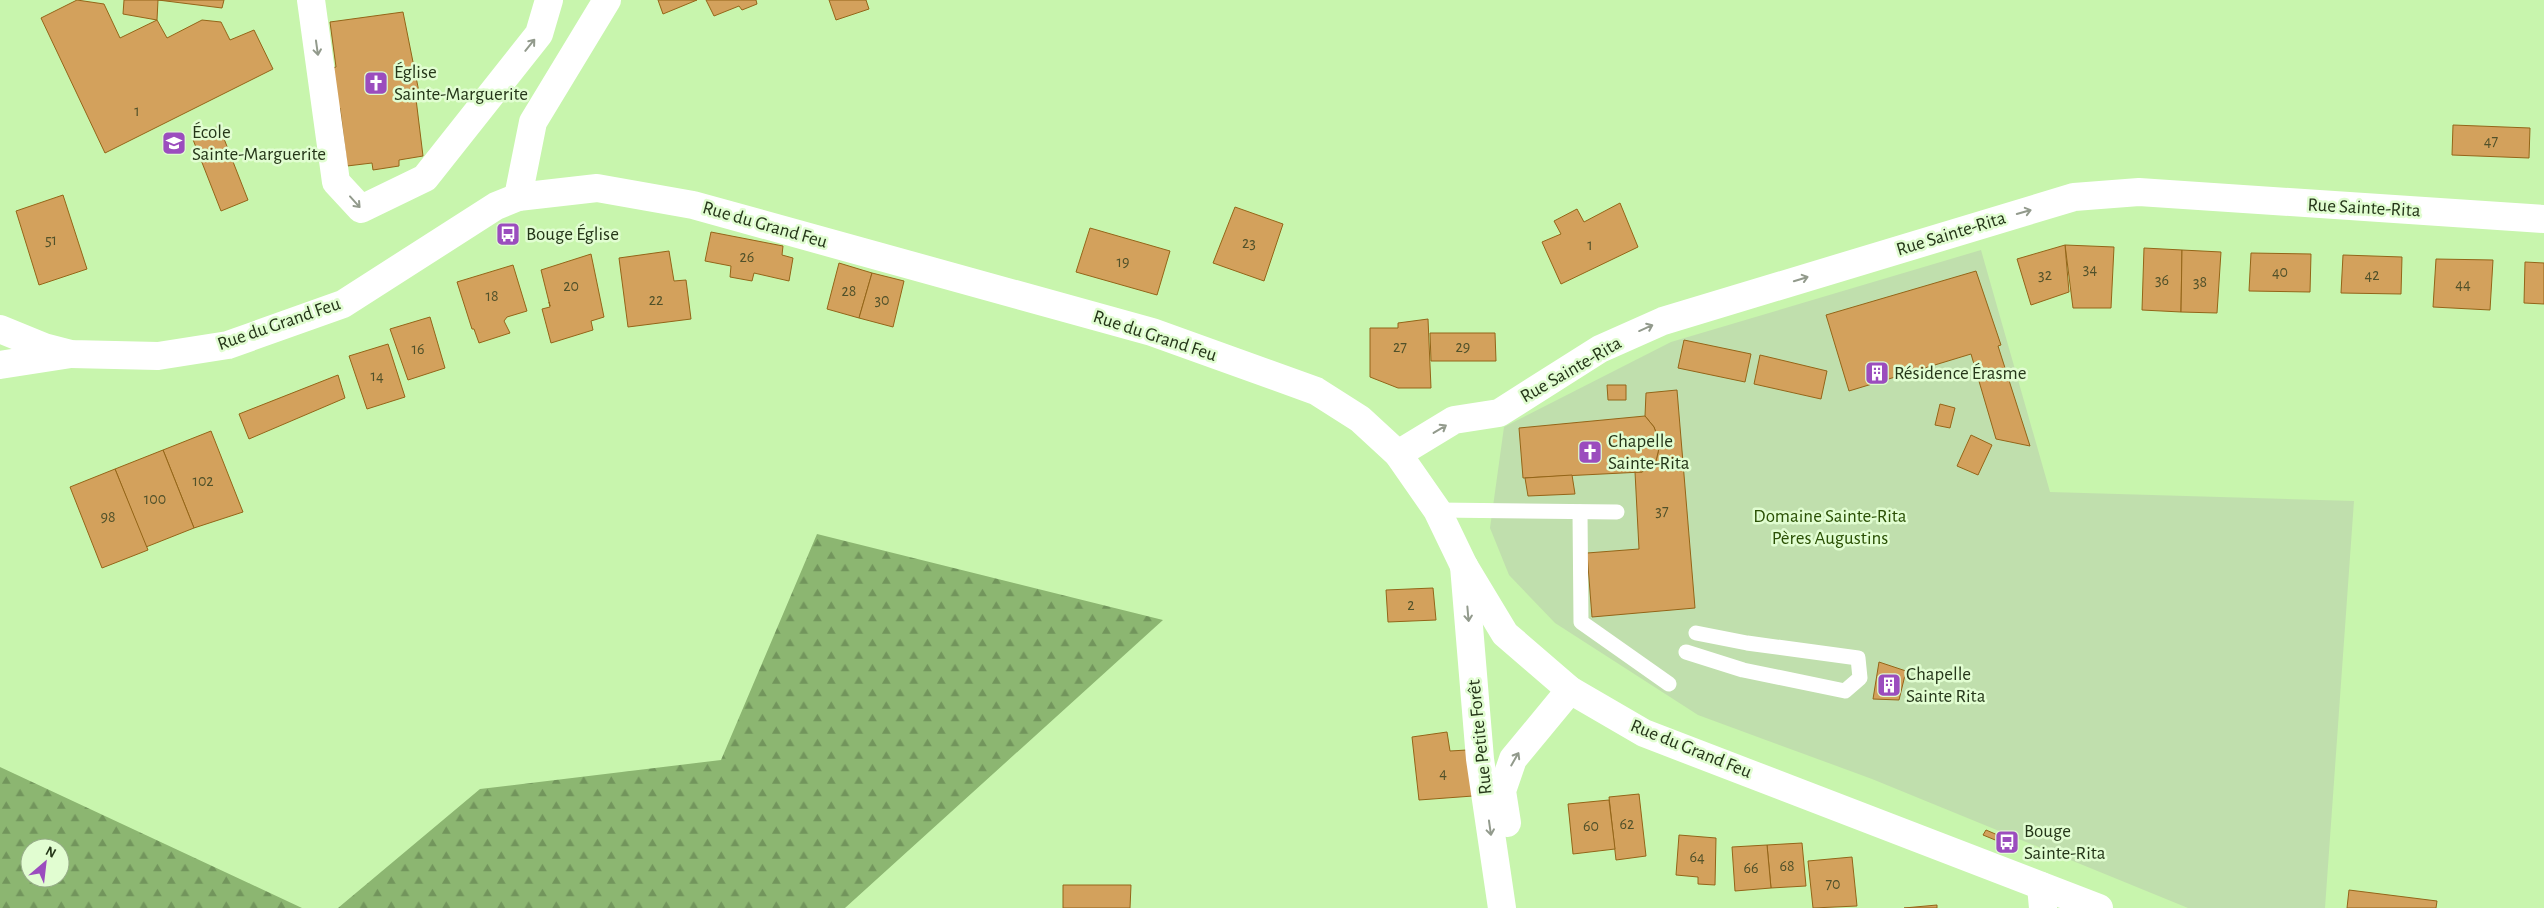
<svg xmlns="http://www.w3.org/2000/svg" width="2544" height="908" viewBox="0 0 2544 908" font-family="'Alegreya Sans',sans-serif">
  <defs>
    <pattern id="forest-firs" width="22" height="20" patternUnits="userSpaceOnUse" patternTransform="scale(1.25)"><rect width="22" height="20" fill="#8cb671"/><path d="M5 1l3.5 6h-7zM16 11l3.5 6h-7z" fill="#72955c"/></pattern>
  </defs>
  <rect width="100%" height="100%" fill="#c8f5ad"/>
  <!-- forest -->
  <g fill="url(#forest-firs)" fill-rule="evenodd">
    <path d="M817,534L1163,620L845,908H338L480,789L721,760Z"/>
    <path d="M0,767L302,908H0ZM30,848H60V878H30Z"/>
  </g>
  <!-- park -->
  <path fill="#c0dfad" d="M1981,250L2050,492L2354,501L2325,908H2188L1872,779L1698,715L1555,623L1509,575L1490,528L1504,427L1671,342Z"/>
  <!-- building -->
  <g fill="#d3a15c" stroke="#946518">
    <path d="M77,0L104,4L120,38L157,20L167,38L202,20L221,22L230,40L254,30L273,69L105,153L41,18Z"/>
    <path d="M124,0H224L222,8L158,0L157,20L123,14Z"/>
    <path d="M658,0H697L663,14Z"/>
    <path d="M706,0H756L757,4L742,10L739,6L714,16Z"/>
    <path d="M829,0H866L869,9L836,20Z"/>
    <path d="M403,12L420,97L416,99L423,156L399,160V166L373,170L372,163L347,166L340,108L337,109L332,68L336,67L330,22Z"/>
    <path d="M2453,125L2530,128L2529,158L2452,155Z"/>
    <path d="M219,126L248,200L221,211L192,137Z"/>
    <path d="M63,195L87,269L39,285L16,211Z"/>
    <path d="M1620,203L1638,247L1561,284L1542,242L1561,234L1554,221L1577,209L1584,222Z"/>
    <path d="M1235,207L1283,224L1264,281L1213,263Z"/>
    <path d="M1090,228L1170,251L1157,295L1076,272Z"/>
    <path d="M711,232L783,246L782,255L793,258L789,281L754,273L752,281L730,277L731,266L705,261Z"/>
    <path d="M2065,245L2114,247L2111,308H2073Z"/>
    <path d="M2065,245L2069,292L2031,305L2017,259Z"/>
    <path d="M2144,248L2182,250L2181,312L2142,310Z"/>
    <path d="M2182,250L2221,252L2217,313L2181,312Z"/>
    <path d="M669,251L674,281L686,280L691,319L628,327L619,258Z"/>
    <path d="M2251,253L2311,254L2310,292L2249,291Z"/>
    <path d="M591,254L604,317L591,321L593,330L551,343L542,309L550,307L549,302L550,306L541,270Z"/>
    <path d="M2343,255L2402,257L2401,294L2341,293Z"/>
    <path d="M2436,259L2493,260L2490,310L2433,307Z"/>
    <path d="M2525,262L2544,263V304L2524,303Z"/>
    <path d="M839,263L872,273L859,318L827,309Z"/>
    <path d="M513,265L527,311L507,317L504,321L510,333L479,343L474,329H472L457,282Z"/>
    <path d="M1976,271L2001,345L1998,346L2030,446L1996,439L1971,354L1849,391L1826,315Z"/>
    <path d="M872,273L904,281L893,327L859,318Z"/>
    <path d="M430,317L445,368L408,380L390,329Z"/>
    <path d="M1428,319L1431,388H1398L1370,377V328H1398V323Z"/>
    <path d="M1430,333H1495L1496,361H1431Z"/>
    <path d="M1684,340L1751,354L1745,382L1678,368Z"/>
    <path d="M388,344L405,397L367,409L349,356Z"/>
    <path d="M1760,355L1827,371L1821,399L1754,384Z"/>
    <path d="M338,375L345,398L249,439L239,414Z"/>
    <path d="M1607,385H1626V400H1608Z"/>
    <path d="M1677,390L1695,608L1592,617L1587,553L1639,549L1635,472H1642L1656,461L1660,444L1654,427L1645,416L1646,393Z"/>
    <path d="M1940,404L1955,408L1950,428L1935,425Z"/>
    <path d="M1645,416L1654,427L1660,444L1656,461L1642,472L1523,478L1519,428Z"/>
    <path d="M211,431L243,512L194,528L163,450Z"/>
    <path d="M1971,435L1992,445L1978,475L1957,466Z"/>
    <path d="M163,450L194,528L146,547L115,469Z"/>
    <path d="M115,469L148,550L102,568L70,487Z"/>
    <path d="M1572,475L1575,494L1528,496L1525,478Z"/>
    <path d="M1433,588L1436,620L1388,622L1386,590Z"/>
    <path d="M1879,662L1906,671L1899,700L1873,699Z"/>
    <path d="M1447,732L1450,751L1467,750L1473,796L1419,800L1412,737Z"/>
    <path d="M1639,794L1646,856L1616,860L1609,797Z"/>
    <path d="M1609,800L1615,849L1573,854L1568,804Z"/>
    <path d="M1986,830L2007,839L2005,844L1983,835Z"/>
    <path d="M1679,835L1716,838L1715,885L1698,884V877L1676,875Z"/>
    <path d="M1802,843L1806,886L1771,888L1767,845Z"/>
    <path d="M1767,845L1771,888L1735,891L1732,847Z"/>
    <path d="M1852,857L1857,906L1813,908L1808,861Z"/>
    <path d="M1063,885H1131L1130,908H1063Z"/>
    <path d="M2349,890L2437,901L2436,908H2347Z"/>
    <path d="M1937,905V908H1904Z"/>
  </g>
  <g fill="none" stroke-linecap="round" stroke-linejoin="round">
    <!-- lane -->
    <g stroke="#fff" stroke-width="15">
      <path d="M1437,510L1617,512"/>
      <path d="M1580,512L1581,622L1669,684"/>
      <path d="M1686,652L1743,670L1845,691L1860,678L1858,658L1747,643L1696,633"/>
    </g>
    <!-- street -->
    <g stroke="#fff" stroke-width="28">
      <path d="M311,0L336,182L361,209L425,178L539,34L549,0"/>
      <path d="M518,197L533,122L607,0"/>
      <path d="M0,365L71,354"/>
      <path d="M1398,454L1454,420L1499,413L1600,349L1663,321L2074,197L2139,192L2544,219"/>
      <path d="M1464,566L1480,759L1502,908"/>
      <path d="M1507,823L1502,791L1513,759L1570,690"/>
      <path d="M2041,886L2043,908"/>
    </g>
    <!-- secondary -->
    <path stroke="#fff" stroke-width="28" d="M0,329L44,347L71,354L158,356L228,345L343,304L496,206L518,197L597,188L693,205L1152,332L1316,391L1360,419L1398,454L1437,510L1464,566L1505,634L1570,690L1644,733L2099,908"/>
  </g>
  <!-- one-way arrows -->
  <defs><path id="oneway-shaft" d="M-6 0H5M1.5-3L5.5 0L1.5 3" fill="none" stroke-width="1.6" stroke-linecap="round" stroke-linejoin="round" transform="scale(1.25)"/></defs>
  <g stroke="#929a8c">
    <use href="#oneway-shaft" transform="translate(530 45) rotate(-51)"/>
    <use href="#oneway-shaft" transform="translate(317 48) rotate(82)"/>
    <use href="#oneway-shaft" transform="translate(355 202) rotate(48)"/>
    <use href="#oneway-shaft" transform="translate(2024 212) rotate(-16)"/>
    <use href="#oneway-shaft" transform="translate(1801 279) rotate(-17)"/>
    <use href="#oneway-shaft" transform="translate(1646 328) rotate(-24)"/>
    <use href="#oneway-shaft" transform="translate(1440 429) rotate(-31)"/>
    <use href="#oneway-shaft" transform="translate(1468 614) rotate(85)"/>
    <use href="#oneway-shaft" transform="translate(1515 759) rotate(-60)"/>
    <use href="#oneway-shaft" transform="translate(1490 828) rotate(82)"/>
  </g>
  <!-- icons -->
  <defs>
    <g id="church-square" transform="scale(1.25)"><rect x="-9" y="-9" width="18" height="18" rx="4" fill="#9b4dbe" stroke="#e1fdd1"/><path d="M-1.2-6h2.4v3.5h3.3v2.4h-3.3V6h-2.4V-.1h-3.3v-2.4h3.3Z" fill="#fff"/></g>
    <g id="school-square" transform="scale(1.25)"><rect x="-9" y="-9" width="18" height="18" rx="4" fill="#9b4dbe" stroke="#e1fdd1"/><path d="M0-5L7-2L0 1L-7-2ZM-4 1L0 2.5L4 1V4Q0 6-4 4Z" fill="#fff"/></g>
    <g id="bus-square" transform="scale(1.25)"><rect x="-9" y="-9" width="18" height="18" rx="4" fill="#9b4dbe" stroke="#e1fdd1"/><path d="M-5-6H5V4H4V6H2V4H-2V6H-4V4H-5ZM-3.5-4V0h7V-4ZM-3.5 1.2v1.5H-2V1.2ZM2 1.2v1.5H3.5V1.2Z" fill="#fff"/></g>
    <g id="building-square" transform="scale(1.25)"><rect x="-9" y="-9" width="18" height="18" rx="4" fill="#9b4dbe" stroke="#e1fdd1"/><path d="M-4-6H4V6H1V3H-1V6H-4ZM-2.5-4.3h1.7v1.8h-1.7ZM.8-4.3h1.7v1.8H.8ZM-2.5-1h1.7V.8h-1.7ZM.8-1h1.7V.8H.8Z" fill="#fff"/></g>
  </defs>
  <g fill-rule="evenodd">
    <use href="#church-square" x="376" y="83"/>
    <use href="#school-square" x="174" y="143"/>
    <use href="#bus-square" x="508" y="234"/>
    <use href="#building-square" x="1877" y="373"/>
    <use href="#church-square" x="1590" y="452"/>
    <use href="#building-square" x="1889" y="685"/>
    <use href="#bus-square" x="2007" y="842"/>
  </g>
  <g text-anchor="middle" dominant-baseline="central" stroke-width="5" stroke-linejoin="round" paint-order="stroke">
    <!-- number labels -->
    <g font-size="16" fill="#50512a">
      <text x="137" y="111">1</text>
      <text x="2491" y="141">47</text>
      <text x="51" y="240">51</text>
      <text x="1249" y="243">23</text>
      <text x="1590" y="245">1</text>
      <text x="747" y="257">26</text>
      <text x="1123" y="262">19</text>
      <text x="2090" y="269">34</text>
      <text x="2280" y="272">40</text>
      <text x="2045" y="275">32</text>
      <text x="2372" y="275">42</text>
      <text x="2162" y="280">36</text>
      <text x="2200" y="282">38</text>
      <text x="2463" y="284">44</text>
      <text x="571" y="286">20</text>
      <text x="849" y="291">28</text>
      <text x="492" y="296">18</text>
      <text x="656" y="300">22</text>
      <text x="882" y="300">30</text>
      <text x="1400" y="347">27</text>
      <text x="1463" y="347">29</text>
      <text x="418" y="349">16</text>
      <text x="377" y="376">14</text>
      <text x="203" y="481">102</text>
      <text x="155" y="499">100</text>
      <text x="1662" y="511">37</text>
      <text x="108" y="517">98</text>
      <text x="1411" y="605">2</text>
      <text x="1443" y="773">4</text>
      <text x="1627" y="824">62</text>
      <text x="1591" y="826">60</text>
      <text x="1697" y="857">64</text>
      <text x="1787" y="866">68</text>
      <text x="1751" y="868">66</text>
      <text x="1833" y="884">70</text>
    </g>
    <!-- poi labels -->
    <g font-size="19" fill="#253619" stroke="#e1fdd1" text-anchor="start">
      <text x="394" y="72">Église<tspan x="394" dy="22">Sainte-Marguerite</tspan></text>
      <text x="192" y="132">École<tspan x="192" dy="22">Sainte-Marguerite</tspan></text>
      <text x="526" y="234">Bouge Église</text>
      <text x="1894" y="373">Résidence Érasme</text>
      <text x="1608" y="441">Chapelle<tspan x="1608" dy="22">Sainte-Rita</tspan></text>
      <text x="1906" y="674">Chapelle<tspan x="1906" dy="22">Sainte Rita</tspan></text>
      <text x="2024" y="831">Bouge<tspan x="2024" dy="22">Sainte-Rita</tspan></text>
    </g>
    <!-- street labels -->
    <g font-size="19" fill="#253619" stroke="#e1fdd1">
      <text transform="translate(2364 208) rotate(3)">Rue Sainte-Rita</text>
      <text transform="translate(765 225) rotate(16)">Rue du Grand Feu</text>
      <text transform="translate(1951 234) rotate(-17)">Rue Sainte-Rita</text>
      <text transform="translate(279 324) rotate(-19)">Rue du Grand Feu</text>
      <text transform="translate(1155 336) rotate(18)">Rue du Grand Feu</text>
      <text transform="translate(1571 370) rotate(-30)">Rue Sainte-Rita</text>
      <text transform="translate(1480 737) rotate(-96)">Rue Petite Forêt</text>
      <text transform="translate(1691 749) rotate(22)">Rue du Grand Feu</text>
    </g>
    <!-- park labels -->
    <g font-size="19" fill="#294f03" stroke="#e1fdd1">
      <text x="1830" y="516">Domaine Sainte-Rita<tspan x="1830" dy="22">Pères Augustins</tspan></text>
    </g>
  </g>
  <!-- north arrow -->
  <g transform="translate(45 863) rotate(28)"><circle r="24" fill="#e1fdd1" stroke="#96ad87"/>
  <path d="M0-4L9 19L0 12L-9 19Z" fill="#9b4dbe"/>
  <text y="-8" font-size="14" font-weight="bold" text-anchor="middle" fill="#253619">N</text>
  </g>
</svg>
